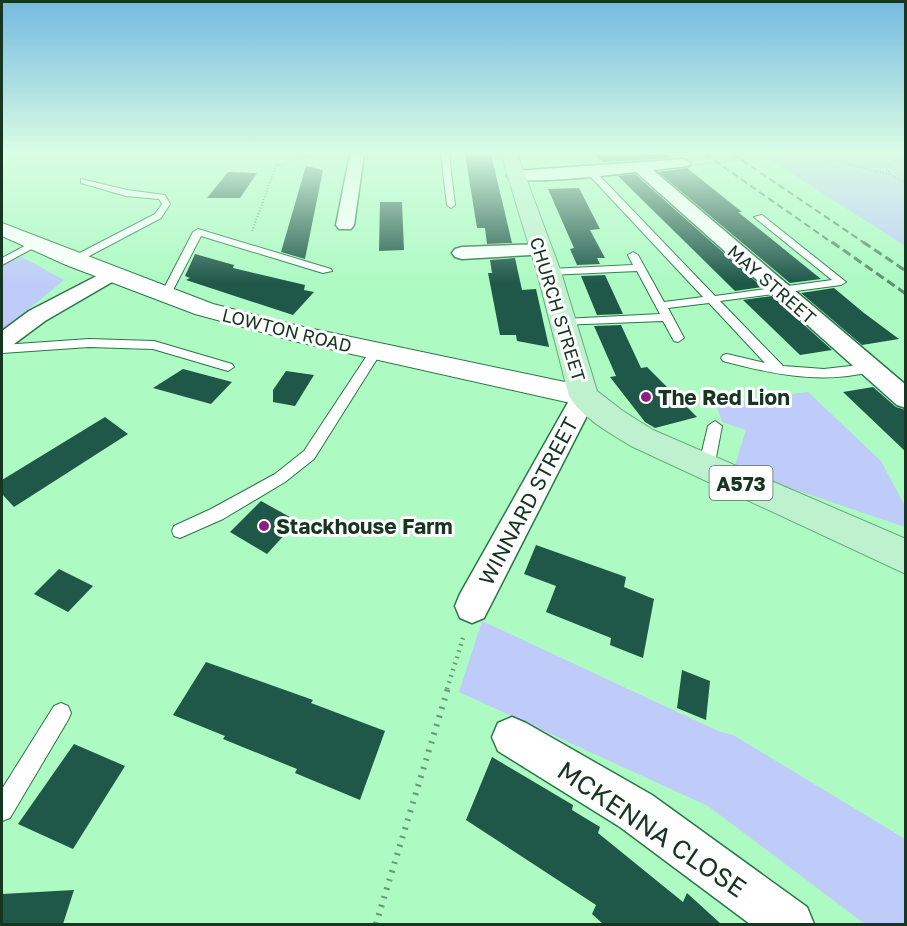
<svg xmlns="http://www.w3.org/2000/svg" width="907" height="926" viewBox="0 0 907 926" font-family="'Golos Text',sans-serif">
  <rect width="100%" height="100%" fill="#adfac3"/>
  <!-- green -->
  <g fill="#bfccf9">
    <path d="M762,154H905V246L769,159Z"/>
    <path d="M22,257L64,280L2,331V264Z"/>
    <path d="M808,392L881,461L905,506V527L734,469L746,430L722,422L716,404Z"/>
    <path d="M482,621L718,731L733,735L905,839V924H865L708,806L459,692Z"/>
  </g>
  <!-- building -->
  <g fill="#1f5749">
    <path d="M465,154H491L512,243L487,244L485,228H477Z"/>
    <path d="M594,154H668L673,158L603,162Z"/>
    <path d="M306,166L323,170L305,259L281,252Z"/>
    <path d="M687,168L742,212H738L821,279L790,283L658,172Z"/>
    <path d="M228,172L257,173L240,198H207Z"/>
    <path d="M635,174L762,287L735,291L618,176Z"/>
    <path d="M579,188L600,229L590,230L605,258H597L600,264L577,265L570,249L574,248L548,189Z"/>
    <path d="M380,202H402L404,250L379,251Z"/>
    <path d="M195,254L234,265L233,268L305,285L304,290L314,292L293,315L186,280L190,278L185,276Z"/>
    <path d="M515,258L522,290L536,289L549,347L517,341L516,335H500L488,273H492L490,260Z"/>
    <path d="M605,275L623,314L597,315L581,276Z"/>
    <path d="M834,288L864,313L899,339L862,345L801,293Z"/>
    <path d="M772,296L832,350L800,355L743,300Z"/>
    <path d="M621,325L641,368L647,367L697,417L655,428L645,422L610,377L616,376L594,326Z"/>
    <path d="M183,369L232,382L211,404L153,388Z"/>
    <path d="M286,371L314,375L295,406L273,402V390Z"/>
    <path d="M873,387L896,407L906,410V452L843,392Z"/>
    <path d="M105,417L128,434L14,507L2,494V480Z"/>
    <path d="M261,501L297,521L267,554L230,532Z"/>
    <path d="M536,545L626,577L624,587L654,599L643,658L610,645L611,638L546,612L556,586L524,574Z"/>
    <path d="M59,569L93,586L68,612L34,594Z"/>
    <path d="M206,662L313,700L311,703L385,731L360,800L295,773L297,769L223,739L225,736L173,715Z"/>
    <path d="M682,670L710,681L706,720L677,708Z"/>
    <path d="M74,744L125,766L73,849L18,824Z"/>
    <path d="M492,757L573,805L572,810L600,827L598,833L683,902L687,893L721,924H603L592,914L596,905L466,820Z"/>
    <path d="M74,890L63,924H2V894Z"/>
  </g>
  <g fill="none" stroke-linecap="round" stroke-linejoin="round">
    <!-- service casing -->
    <g stroke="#297646" stroke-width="2">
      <g id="service">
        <path d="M441,154H449L455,205L451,208L447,205Z"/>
        <path d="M588,170H594L715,296L832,280L754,217L762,215L846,282L841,285L720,301L783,366L824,369L868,364L873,365L874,368L873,371C822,385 772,374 723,361L721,358L723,355L727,354L765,363L709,303L668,308L684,338L678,342L674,341L663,321L560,325L558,323L564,319L660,314L637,271L549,275L544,272L549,269L633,265L628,255L633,252L638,255L664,302L703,297L588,174Z"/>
        <path d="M81,179L127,190L165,195L170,204L161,218L78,262H70V258L155,214L162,204L159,199L126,196L81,183Z"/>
        <path d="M198,229L331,269L332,271L323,273L201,236L171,294L166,297L162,296L161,294L193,232Z"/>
        <path d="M36,240L41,243L39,245L2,265V258Z"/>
        <path d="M89,339L154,341L232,364L234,367L228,371L153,349L89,347L2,353V345Z"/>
        <path d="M376,347L382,351L314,459L285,482L223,519L180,538L174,536L172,531L174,526L211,509L275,474L304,451L372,348Z"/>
        <path d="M715,421L722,426L714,468L711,472H701L698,468L708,426Z"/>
        <path d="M61,703L68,706L71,713L68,720L10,818L2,821V789L54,706Z"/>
      </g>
    </g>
    <!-- minor casing -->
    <g stroke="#297646" stroke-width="3">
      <g id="minor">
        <path d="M350,154H364L354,225L351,229H339L336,225Z"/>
        <path d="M684,159L691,163L689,166L653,170L906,385V408L897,405L636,172C617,174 516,187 507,176L515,171Z"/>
        <path d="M542,244L549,246L551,250L549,254L462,259L455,257L452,253L455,249L462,247Z"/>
        <path d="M112,268L119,270L122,274L119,278L45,321L10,347L2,349V331L29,311Z"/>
        <path d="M584,387L593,390L597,396L484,618L472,623L460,618L455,606L460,594L575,390Z"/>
        <path d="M512,717L526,723L652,795L807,907L814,924H750L620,827L498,751L492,737L498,723Z"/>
      </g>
    </g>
    <!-- secondary casing -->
    <g stroke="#297646" stroke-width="2">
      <path id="secondary" d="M2,223L213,304L299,326L584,386L594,389L599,396L594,403L584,406L298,342L195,314L66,265L2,236Z"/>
    </g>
    <!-- primary casing -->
    <g stroke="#67aa7b" stroke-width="2">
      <path id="primary" d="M501,154H517L561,272L597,391L623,411L653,430L906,539V574L631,446C610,433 582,418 569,396L537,272Z"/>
    </g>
    <!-- path-far2 -->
    <g stroke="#649b75" stroke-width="2" stroke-dasharray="1 2" stroke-linecap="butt">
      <path d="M786,154L825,158L891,175"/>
      <path d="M906,155L889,164L887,168L891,175L906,183"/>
      <path d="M768,157L787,154"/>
      <path d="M252,231L276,166L315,154"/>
    </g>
    <!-- path-far1 -->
    <path stroke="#649b75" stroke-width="4.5" stroke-dasharray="1.5 5" stroke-linecap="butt" d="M447,689L464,635"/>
    <!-- path -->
    <path stroke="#649b75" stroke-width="6" stroke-dasharray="2 7" stroke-linecap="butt" d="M376,924L448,688"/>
    <!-- service -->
    <use href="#service" fill="#fff" fill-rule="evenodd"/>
    <!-- minor -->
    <use href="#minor" fill="#fff" fill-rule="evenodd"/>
    <!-- secondary -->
    <use href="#secondary" fill="#fff" fill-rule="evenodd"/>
    <!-- primary -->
    <use href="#primary" fill="#bef1cd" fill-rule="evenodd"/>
    <!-- rail-far1 -->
    <g stroke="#5b8f6b" stroke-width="2" stroke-dasharray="7 4" stroke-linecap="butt">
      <path d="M705,154L834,244"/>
      <path d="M733,154L866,244"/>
    </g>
    <!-- rail -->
    <g stroke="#5b8f6b" stroke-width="3" stroke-dasharray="9 4.5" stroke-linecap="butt">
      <path d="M832,242L906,294"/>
      <path d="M863,242L906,271"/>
    </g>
    <!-- path-bridge -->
    <path stroke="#649b75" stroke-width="2" stroke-dasharray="1 2" stroke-linecap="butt" d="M693,165L768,157"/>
  </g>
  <!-- sky -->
  <linearGradient id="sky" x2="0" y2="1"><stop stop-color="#74bae1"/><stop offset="0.54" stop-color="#dafde4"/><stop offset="1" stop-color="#dafde4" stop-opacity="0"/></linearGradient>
  <rect width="907" height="283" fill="url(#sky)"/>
  <!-- markers -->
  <g fill="#8d1f82" stroke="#fff" stroke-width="2">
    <circle cx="646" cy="397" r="6"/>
    <circle cx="264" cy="526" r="6"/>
  </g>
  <g text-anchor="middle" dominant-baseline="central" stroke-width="6" stroke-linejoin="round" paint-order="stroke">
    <!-- far-street labels -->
    <g font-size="18" fill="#173621" stroke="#fff">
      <text transform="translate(772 284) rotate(41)">MAY STREET</text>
      <text transform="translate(558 309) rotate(73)">CHURCH STREET</text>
      <text transform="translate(287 330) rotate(14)">LOWTON ROAD</text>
    </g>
    <!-- shield labels -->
    <rect fill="#fff" stroke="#5d7264" stroke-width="1.5" x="709.5" y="466" width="63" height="34" rx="4.5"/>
    <g font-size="20" font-weight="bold" fill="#173621">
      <text x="741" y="483">A573</text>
    </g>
    <!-- poi labels -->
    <g font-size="21" font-weight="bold" fill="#173621" stroke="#fff" text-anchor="start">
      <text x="658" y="397">The Red Lion</text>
      <text x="276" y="526">Stackhouse Farm</text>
    </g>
    <!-- street labels -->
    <g font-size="21" fill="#173621" stroke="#fff">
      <text transform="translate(528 501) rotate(-62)">WINNARD STREET</text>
    </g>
    <!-- near-street labels -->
    <g font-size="26" fill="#173621" stroke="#fff">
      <text transform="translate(652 829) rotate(34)">MCKENNA CLOSE</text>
    </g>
  </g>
  <!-- border -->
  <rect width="907" height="926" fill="none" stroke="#173621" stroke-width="6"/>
</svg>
